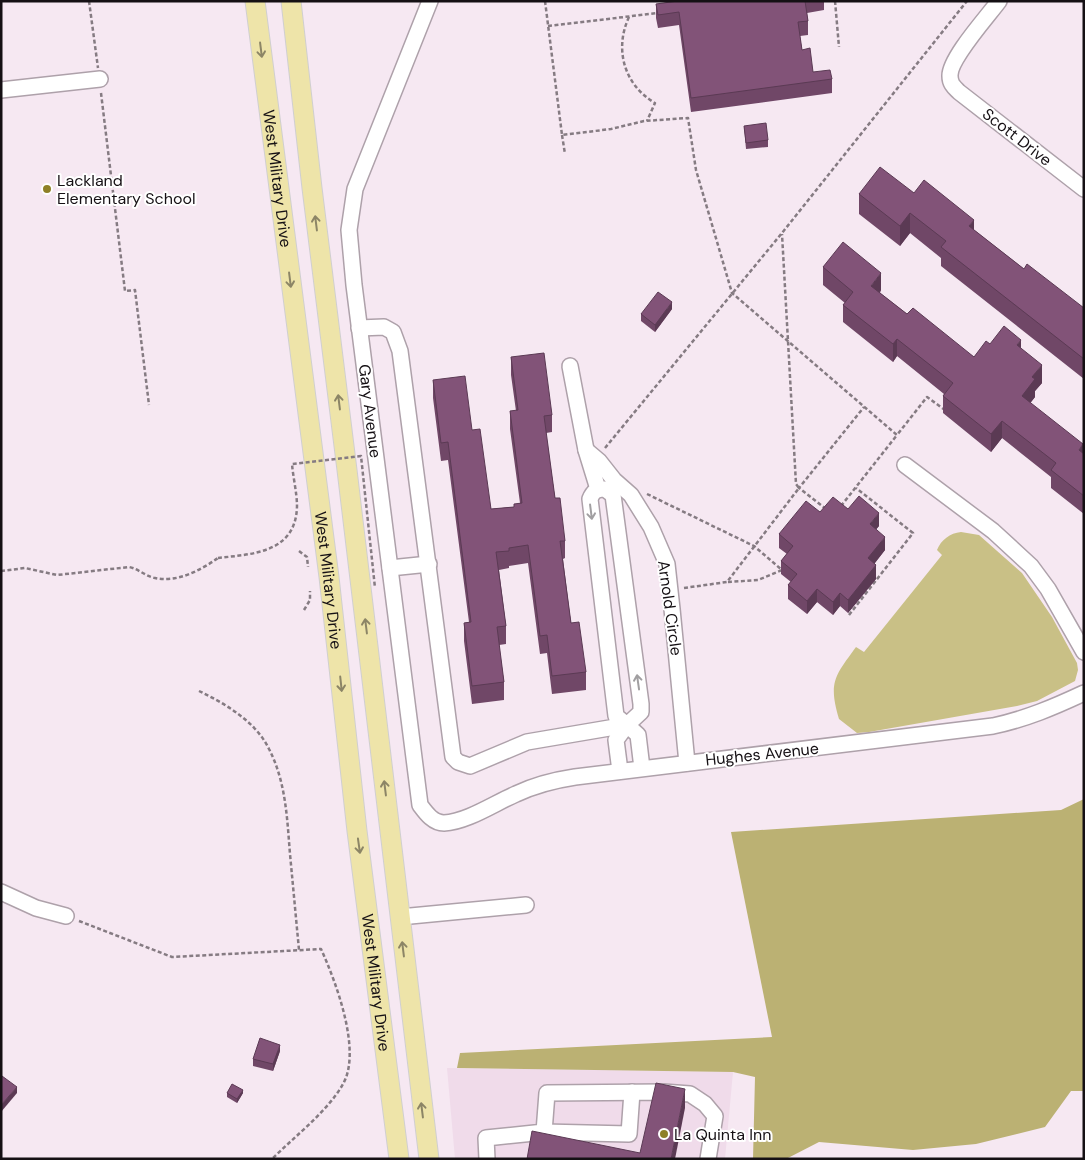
<svg xmlns="http://www.w3.org/2000/svg" width="1085" height="1160" viewBox="0 0 1085 1160" font-family="'DM Sans',sans-serif">
  <rect width="100%" height="100%" fill="#f6e8f2"/>
  <!-- built -->
  <path fill="#f0dbea" d="M447,1068L733,1072L725,1159H455Z"/>
  <!-- green -->
  <path fill="#c9c086" d="M961,532L979,535L1022,573L1052,617L1077,663L1078,670L1075,681L1037,701L1017,706L869,732L857,733L839,719C828,682 835,676 856,647L864,652L942,555L937,550C941,540 950,533 961,532Z"/>
  <!-- forest -->
  <path fill="#bbb173" d="M1084,799V1091H1071L1045,1127L976,1144L913,1150L819,1142L786,1159H753L755,1077L733,1072L457,1068L460,1053L772,1037L731,832L1061,810Z"/>
  <g fill="none" stroke-linecap="round" stroke-linejoin="round">
    <!-- minor casing -->
    <g stroke="#aea1aa" stroke-width="18">
      <g id="minor">
        <path d="M430,1L355,189L349,230L354,285L420,805C426,813 433,823 444,823C467,822 495,803 516,794C535,785 555,780 575,777L993,726C1026,719 1054,707 1084,693"/>
        <path d="M999,1C988,16 949,59 950,76C950,84 954,87 959,92L1084,189"/>
        <path d="M1,90L100,79"/>
        <path d="M359,328L384,327L393,332L400,351L453,757L458,762L470,766L527,742L627,725L641,712V704L613,495L605,489C597,489 593,491 590,499L616,716L627,725"/>
        <path d="M570,366L586,450L598,489"/>
        <path d="M586,450L599,461L614,480L631,495L651,527L667,564L672,609L687,763"/>
        <path d="M905,465L993,531L1031,566L1048,589L1084,652"/>
        <path d="M390,568L429,564"/>
        <path d="M620,771L616,740L627,725L638,735L642,768"/>
        <path d="M1,892L36,908L66,916"/>
        <path d="M400,917L526,905"/>
        <path d="M544,1132L629,1134L632,1092"/>
        <path d="M487,1159L486,1138L544,1132L547,1093L663,1092L690,1094L705,1104L715,1116L708,1159"/>
      </g>
    </g>
    <!-- major casing -->
    <g stroke="#d0cfd0" stroke-width="21">
      <g id="major">
        <path id="s1" d="M255,1L329,577L357,831L399,1159"/>
        <path d="M291,1L312,188L347,470L429,1159"/>
      </g>
    </g>
    <!-- path -->
    <g stroke="#857b82" stroke-width="2.5" stroke-dasharray="4 2.5" stroke-linecap="butt">
      <path d="M89,1L98,68"/>
      <path d="M545,1L562,135L611,129L644,121L688,118L696,170L732,293L897,435L927,397L945,410"/>
      <path d="M835,1L839,47"/>
      <path d="M629,17C614,49 624,85 655,103L647,121"/>
      <path d="M548,26L658,13"/>
      <path d="M101,93L125,291L135,290L149,405"/>
      <path d="M562,135L565,154"/>
      <path d="M605,448L782,233L967,1"/>
      <path d="M647,494L754,546L782,570L758,580L728,582"/>
      <path d="M841,506L897,435"/>
      <path d="M826,509L799,488L864,407"/>
      <path d="M299,551L307,557L308,567"/>
      <path d="M1,571L25,568L57,575L129,567C139,569 145,576 155,578C177,583 201,570 218,558"/>
      <path d="M684,588L727,582L799,488L796,484L782,234"/>
      <path d="M304,610L310,600V591"/>
      <path d="M849,615L913,533L856,488"/>
      <path d="M199,691C226,704 256,722 269,749C286,782 287,818 290,854C293,886 296,918 299,950"/>
      <path d="M79,921L172,957L321,949C336,982 362,1051 343,1084C328,1111 294,1137 272,1159"/>
    </g>
    <!-- minor -->
    <use href="#minor" stroke="#fff" stroke-width="15"/>
    <!-- major -->
    <use href="#major" stroke="#eee4a9" stroke-width="19"/>
    <!-- path-bridge -->
    <path stroke="#857b82" stroke-width="2.5" stroke-dasharray="4 2.5" stroke-linecap="butt" d="M218,558C253,554 296,553 297,506C297,493 293,477 292,464L361,456L375,588"/>
  </g>
  <!-- wall -->
  <g fill="#704767">
    <path d="M678,1H824V10L807,13L808,21V35L800,36L802,50L813,72L832,79V93L691,112L679,25L658,28L656,18V4Z"/>
    <path d="M744,126L768,140V147L746,149Z"/>
    <path d="M914,193L974,230L1024,269L1084,308V379L941,266V258L910,233L900,246L859,214V194Z"/>
    <path d="M823,267L881,290L880,293L907,314L974,357L990,344L1021,349L1042,383L1035,391V397L1030,403L1084,454V514L1051,488V477L1002,438L991,452L943,413V396L944,394L897,356L893,362L843,322V305L845,303L823,285Z"/>
    <path d="M672,309L655,332L641,321V314Z"/>
    <path d="M511,357L552,415V432L546,433L555,498L565,541V558L563,559L571,623L586,672V690L552,694L547,653L540,654L528,563L509,566V568L499,570L506,626V644L499,645L504,682V700L472,704L464,641V623L469,622L448,460L441,461L433,398V380L472,430L491,509L514,507L520,503L510,429V411H516L511,375Z"/>
    <path d="M848,509L879,526L876,529L885,550L874,564L876,579L848,613L840,606L833,615L817,602L807,614L788,599V585L791,582L781,574V561L787,554L779,548V534L820,512Z"/>
    <path d="M280,1051L273,1071L253,1066V1059Z"/>
    <path d="M227,1093H243L237,1103L227,1097Z"/>
  </g>
  <!-- shaded-wall -->
  <g fill="#5b3a54">
    <path d="M910,213V233L900,246V226Z"/>
    <path d="M974,220V240L969,226Z"/>
    <path d="M881,273V290L871,303V286Z"/>
    <path d="M672,302V309L655,332V325Z"/>
    <path d="M897,339V356L893,362V344Z"/>
    <path d="M1021,340V357L1017,345Z"/>
    <path d="M1042,365V383L1035,391V397L1022,414V396L1032,377Z"/>
    <path d="M1002,421V438L991,452V434Z"/>
    <path d="M1083,444V462L1079,450Z"/>
    <path d="M879,513V526L870,537V524Z"/>
    <path d="M885,537V550L868,572V558Z"/>
    <path d="M876,565V579L848,613V600Z"/>
    <path d="M817,589V602L807,614V601Z"/>
    <path d="M840,593V606L833,615V602Z"/>
    <path d="M280,1045V1051L273,1071V1064Z"/>
    <path d="M17,1087V1093L1,1112V1105Z"/>
    <path d="M685,1089V1108L675,1159H671Z"/>
    <path d="M243,1090V1093L237,1103V1099Z"/>
  </g>
  <!-- building -->
  <g fill="#825378" stroke="#5b3a54">
    <path d="M678,1H805L808,21L798,22L802,50L810,48L813,72L830,70L832,79L691,98L679,12L658,15L656,4Z"/>
    <path d="M766,123L768,140L746,143L744,126Z"/>
    <path d="M880,167L914,193L924,180L974,220L969,226L1024,269L1027,264L1084,308V359L941,247L946,241L910,213L900,226L859,194Z"/>
    <path d="M843,242L881,273L871,286L907,314L913,308L974,357L986,341L990,344L1004,326L1021,340L1017,345L1042,365L1032,377L1035,379L1022,396L1083,444L1079,450L1084,454V496L1051,470L1056,463L1002,421L991,434L943,396L953,383L897,339L893,344L843,305L853,292L823,267Z"/>
    <path d="M658,292L672,302L655,325L641,314Z"/>
    <path d="M544,353L552,415L544,416L555,498H560L565,541H560L571,623L579,622L586,672L552,676L547,635L540,636L528,545L509,548V551L496,552L506,626L497,627L504,682L472,686L464,623L471,622L448,442L441,443L433,380L465,376L472,430L480,429L491,509L514,507V504L522,503L510,411L518,410L511,357Z"/>
    <path d="M859,496L879,513L870,524L885,537L868,558L876,565L848,600L840,593L833,602L817,589L807,601L788,585L797,574L781,561L793,546L779,534L806,501L820,512L833,497L848,509Z"/>
    <path d="M260,1038L280,1045L273,1064L253,1059Z"/>
    <path d="M2,1076L17,1087L1,1105V1077Z"/>
    <path d="M656,1083L685,1089L671,1159H527L532,1131L640,1153Z"/>
    <path d="M232,1084L243,1090L237,1099L227,1093Z"/>
  </g>
  <!-- one-way arrows -->
  <defs><path id="oneway-shaft" d="M-6 0H5M1.5-3L5.5 0L1.5 3" fill="none" stroke-width="1.6" stroke-linecap="round" stroke-linejoin="round" transform="scale(1.25)"/></defs>
  <g stroke="#8c8566">
    <use href="#oneway-shaft" transform="translate(261 50) rotate(83)"/>
    <use href="#oneway-shaft" transform="translate(316 223) rotate(-97)"/>
    <use href="#oneway-shaft" transform="translate(290 280) rotate(83)"/>
    <use href="#oneway-shaft" transform="translate(339 402) rotate(-97)"/>
    <use href="#oneway-shaft" transform="translate(366 626) rotate(-97)"/>
    <use href="#oneway-shaft" transform="translate(341 684) rotate(84)"/>
    <use href="#oneway-shaft" transform="translate(385 788) rotate(-97)"/>
    <use href="#oneway-shaft" transform="translate(359 846) rotate(82)"/>
    <use href="#oneway-shaft" transform="translate(403 949) rotate(-97)"/>
    <use href="#oneway-shaft" transform="translate(422 1110) rotate(-97)"/>
  </g>
  <g stroke="#a19fa1">
    <use href="#oneway-shaft" transform="translate(591 512) rotate(83)"/>
    <use href="#oneway-shaft" transform="translate(638 682) rotate(-98)"/>
  </g>
  <!-- markers -->
  <g fill="#8e8027" stroke="#fff" stroke-width="2">
    <circle cx="47" cy="189" r="5"/>
    <circle cx="664" cy="1134" r="5"/>
  </g>
  <g text-anchor="middle" dominant-baseline="central" stroke-width="4" stroke-linejoin="round" paint-order="stroke">
    <!-- street labels -->
    <g font-size="16" fill="#151014" stroke="#fff">
      <text transform="translate(1017 137) rotate(38)">Scott Drive</text>
      <text stroke="none"><textPath href="#s1" startOffset="179">West Military Drive</textPath></text>
      <text transform="translate(370 411) rotate(83)">Gary Avenue</text>
      <text stroke="none"><textPath href="#s1" startOffset="584">West Military Drive</textPath></text>
      <text transform="translate(670 608) rotate(82)">Arnold Circle</text>
      <text transform="translate(762 754) rotate(-6)">Hughes Avenue</text>
      <text stroke="none"><textPath href="#s1" startOffset="989">West Military Drive</textPath></text>
    </g>
    <!-- poi labels -->
    <g font-size="16" fill="#151014" stroke="#fff" text-anchor="start">
      <text x="57" y="180">Lackland<tspan x="57" dy="18">Elementary School</tspan></text>
      <text x="674" y="1134">La Quinta Inn</text>
    </g>
  </g>
  <!-- border -->
  <rect width="1085" height="1160" fill="none" stroke="#151014" stroke-width="5"/>
</svg>
